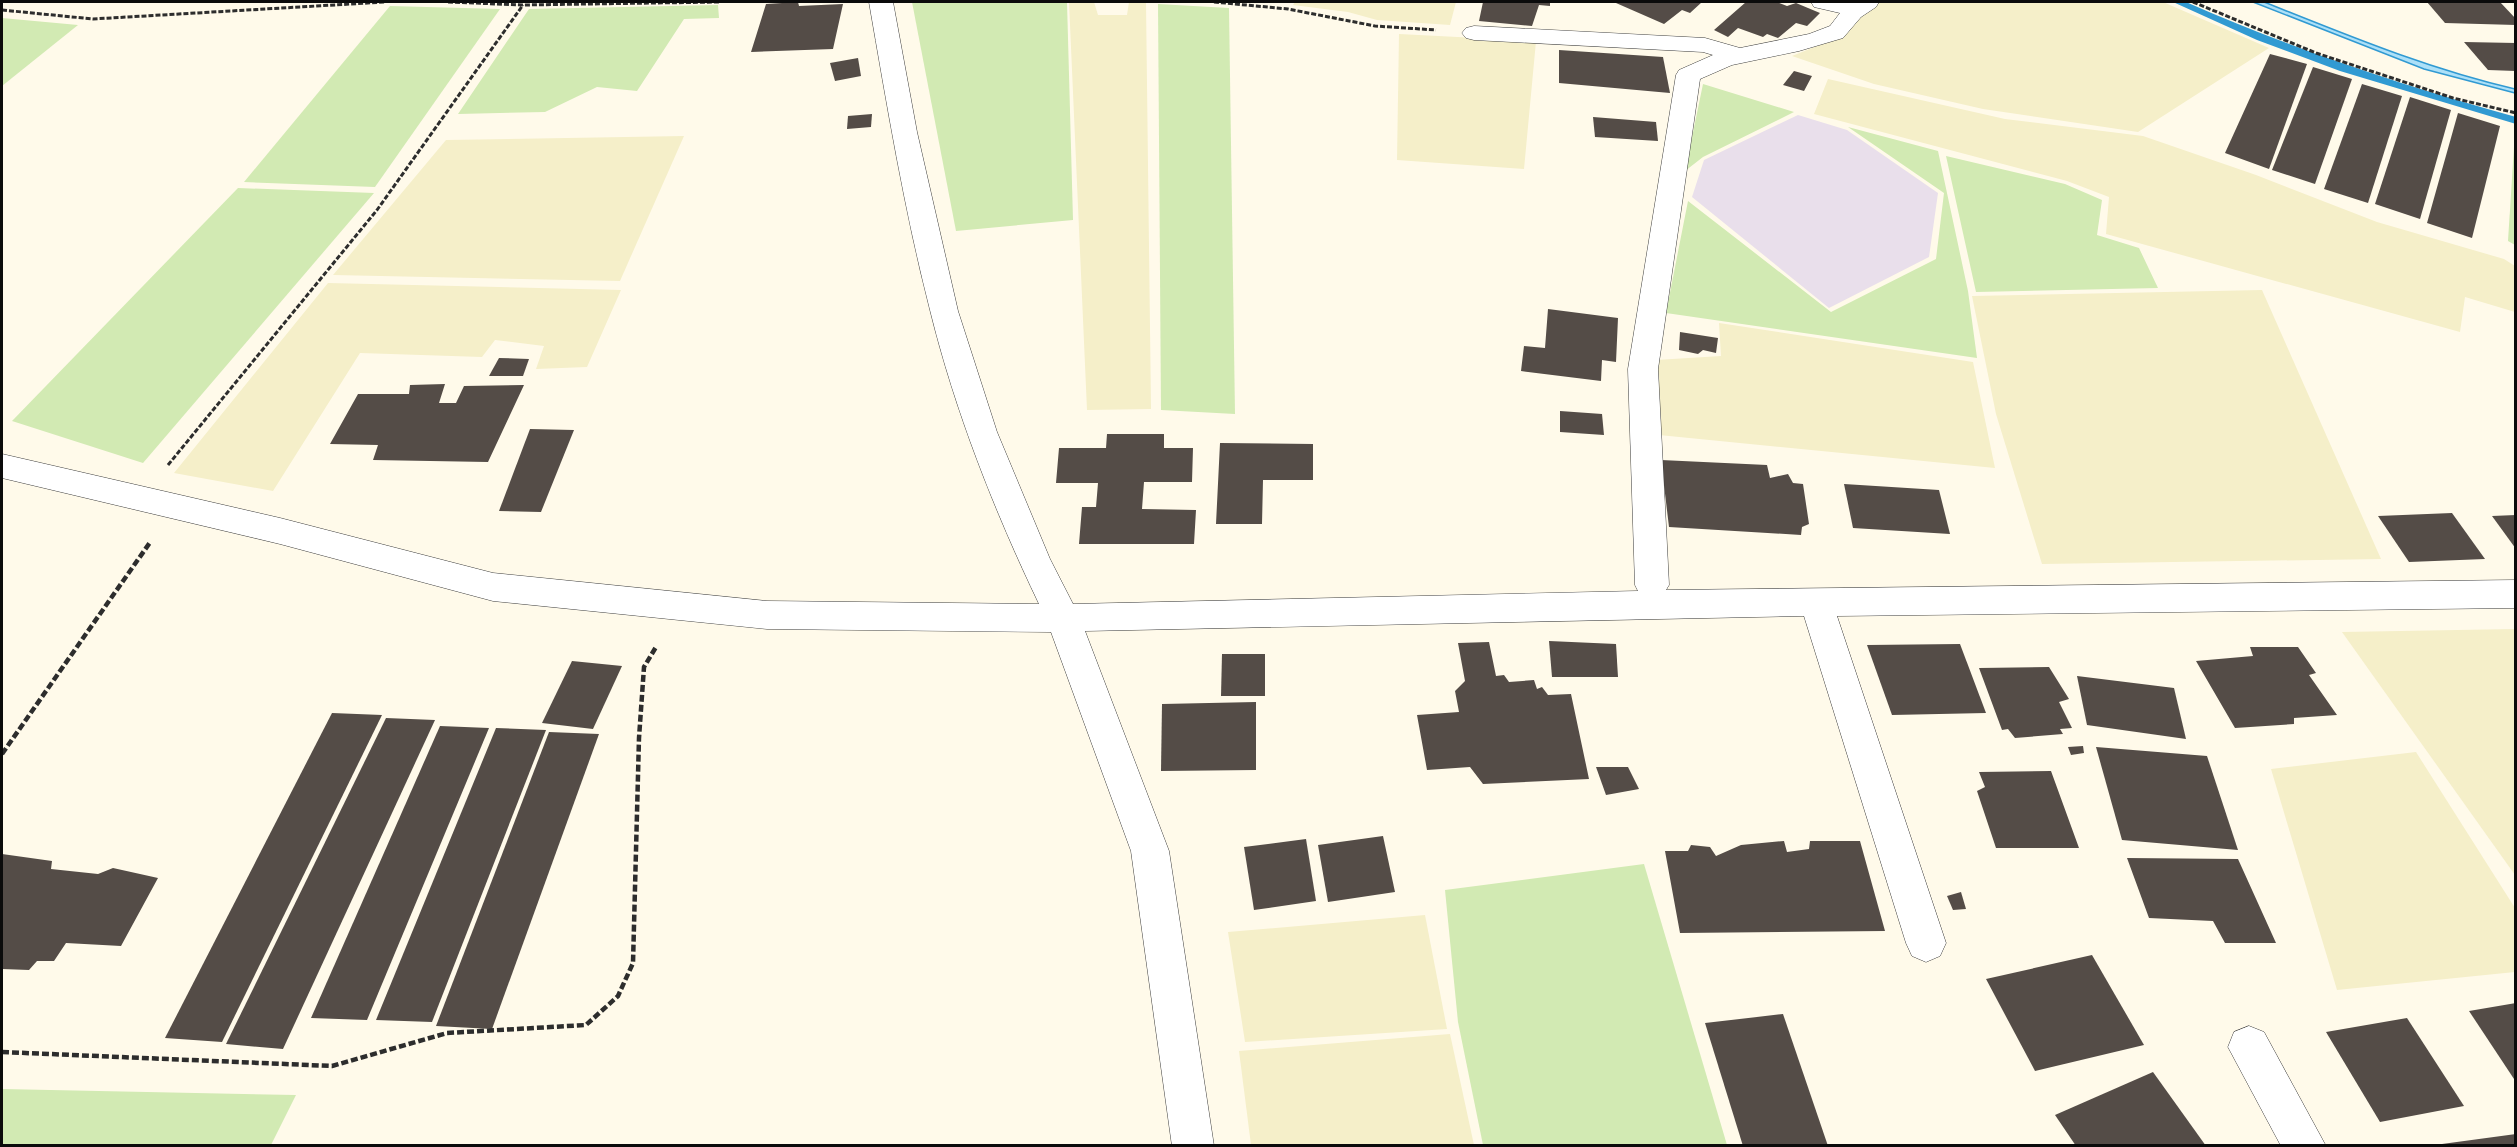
<svg xmlns="http://www.w3.org/2000/svg" width="2517" height="1147" viewBox="0 0 2517 1147" font-family="Literata,serif">
  <rect width="100%" height="100%" fill="#fffaea"/>
  <!-- industrial -->
  <path fill="#e9dfeb" d="M1798,115L1847,130L1938,193L1929,257L1829,308L1692,197L1704,160Z"/>
  <!-- farmland -->
  <g fill="#f5efc9">
    <path d="M1069,2H1094L1098,15H1127L1129,2H1146L1151,409L1087,410Z"/>
    <path d="M1295,2H1456L1450,25L1377,20L1348,12L1293,5Z"/>
    <path d="M1876,2H2163L2269,48L2138,132L1983,109L1874,84L1792,56L1842,36Z"/>
    <path d="M1399,34L1536,41L1524,169L1397,160Z"/>
    <path d="M1828,79L2005,119L2143,136L2256,175L2377,222L2504,259L2515,266V312L2465,297L2460,332L2106,234L2109,197L2067,181L1814,114Z"/>
    <path d="M684,136L620,281L333,275L446,140Z"/>
    <path d="M328,283L621,290L587,367L536,369L544,346L495,340L482,357L360,353L273,491L174,473Z"/>
    <path d="M2262,290L2381,559L2042,564L1996,414L1972,296Z"/>
    <path d="M1719,323L1973,362L1995,468L1659,435L1656,360L1721,356Z"/>
    <path d="M2515,629H2516L2515,875L2342,632Z"/>
    <path d="M2416,752L2515,908V972L2337,990L2271,769Z"/>
    <path d="M1425,915L1447,1029L1245,1042L1228,932Z"/>
    <path d="M1450,1034L1474,1145H1251L1239,1051Z"/>
  </g>
  <!-- green -->
  <g fill="#d2eab3">
    <path d="M912,2H1067L1073,220L956,231Z"/>
    <path d="M1158,4L1229,8L1235,414L1161,410Z"/>
    <path d="M718,5L719,18L684,19L637,91L597,87L545,112L458,114L529,9Z"/>
    <path d="M390,6L500,9L375,187L244,182Z"/>
    <path d="M2,18L78,25L2,86Z"/>
    <path d="M1703,84L1794,112L1703,157L1685,171Z"/>
    <path d="M1848,127L1938,151L1968,291L1977,358L1666,313L1688,201L1831,312L1936,259L1944,193Z"/>
    <path d="M2515,131V245L2508,241Z"/>
    <path d="M1946,156L2065,184L2102,200L2097,235L2139,248L2158,288L1976,292Z"/>
    <path d="M238,188L374,193L143,463L12,421Z"/>
    <path d="M1644,864L1727,1145H1483L1458,1022L1445,890Z"/>
    <path d="M2,1089L296,1095L271,1145L2,1146Z"/>
  </g>
  <!-- water -->
  <path fill="#ade0f8" stroke="#319ad2" stroke-width="1.5" d="M2253,2H2264C2347,35 2428,69 2515,89V93L2424,69Z"/>
  <g fill="none" stroke-linecap="round" stroke-linejoin="round">
    <!-- stream -->
    <path fill="#319ad2" fill-rule="evenodd" d="M2173,2H2186C2293,49 2403,86 2516,117V124L2340,71L2257,40Z"/>
  </g>
  <!-- building -->
  <g fill="#544c47">
    <path d="M798,2L799,6L843,4L833,49L751,52L766,4Z"/>
    <path d="M1483,2H1550V6L1539,5L1532,26L1479,21Z"/>
    <path d="M1618,2H1702L1690,13L1682,10L1664,24L1616,3Z"/>
    <path d="M1746,2H1777L1787,6L1796,3L1820,13L1807,26L1796,23L1778,38L1767,34L1763,37L1738,28L1728,37L1714,30Z"/>
    <path d="M2427,2H2500L2516,19V25L2445,23Z"/>
    <path d="M2464,42L2516,43V71L2488,70Z"/>
    <path d="M1559,50L1663,57L1670,93L1559,83Z"/>
    <path d="M2270,54L2307,64L2269,169L2225,153Z"/>
    <path d="M858,58L861,76L835,81L830,63Z"/>
    <path d="M2313,67L2352,79L2315,184L2272,170Z"/>
    <path d="M1794,71L1812,76L1804,91L1783,85Z"/>
    <path d="M2362,84L2402,96L2368,203L2324,189Z"/>
    <path d="M2410,97L2451,110L2420,219L2375,204Z"/>
    <path d="M2458,113L2500,126L2472,238L2427,223Z"/>
    <path d="M872,114L871,127L847,129L848,116Z"/>
    <path d="M1593,117L1656,122L1658,141L1595,137Z"/>
    <path d="M1548,309L1618,318L1616,362L1602,360L1601,381L1521,371L1524,346L1545,348Z"/>
    <path d="M1680,332L1718,338L1716,353L1703,350L1698,354L1679,350Z"/>
    <path d="M499,358L529,359L523,376H489Z"/>
    <path d="M445,384L439,403H456L464,386L524,385L488,462L373,460L378,445L330,444L358,394H409L410,385Z"/>
    <path d="M1560,411L1602,414L1604,435L1560,432Z"/>
    <path d="M530,429L574,430L541,512L499,511Z"/>
    <path d="M1107,434H1164V448H1193L1192,482H1144L1142,509L1196,510L1194,544H1079L1082,507H1096L1098,483H1056L1059,448H1106Z"/>
    <path d="M1220,443L1313,444V480H1263L1262,524H1216Z"/>
    <path d="M1661,460L1767,465L1770,478L1788,474L1793,483L1803,484L1809,524L1802,527L1801,535L1669,527Z"/>
    <path d="M1844,484L1939,490L1950,534L1853,528Z"/>
    <path d="M2452,513L2485,559L2409,562L2378,516Z"/>
    <path d="M2516,515V549L2492,516Z"/>
    <path d="M1549,641L1616,644L1618,677H1552Z"/>
    <path d="M1489,642L1496,676L1504,675L1509,682L1534,680L1537,689L1542,687L1548,695L1571,694L1589,779L1483,784L1470,767L1427,770L1417,715L1459,712L1455,691L1465,681L1458,643Z"/>
    <path d="M1960,644L1986,713L1892,715L1867,645Z"/>
    <path d="M2250,647H2298L2316,673L2309,675L2337,715L2294,718V724L2235,728L2196,661L2253,656Z"/>
    <path d="M1222,654H1265V696H1221Z"/>
    <path d="M572,661L622,666L593,729L542,723Z"/>
    <path d="M2049,667L2069,699L2059,702L2072,728L2060,729L2063,734L2015,738L2008,729L2002,730L1979,668Z"/>
    <path d="M2077,676L2174,688L2186,739L2087,725Z"/>
    <path d="M1256,702V770L1161,771L1162,704Z"/>
    <path d="M332,713L382,715L222,1042L165,1038Z"/>
    <path d="M386,718L435,720L283,1049L226,1044Z"/>
    <path d="M440,726L489,728L367,1020L311,1018Z"/>
    <path d="M496,728L546,730L432,1022L376,1020Z"/>
    <path d="M549,732L599,734L492,1029L436,1026Z"/>
    <path d="M2083,746L2084,753L2071,755L2068,747Z"/>
    <path d="M2096,747L2207,756L2238,850L2122,840Z"/>
    <path d="M1596,767H1628L1639,789L1606,795Z"/>
    <path d="M2051,771L2079,848H1996L1977,791L1985,787L1979,772Z"/>
    <path d="M1383,836L1395,892L1328,902L1318,845Z"/>
    <path d="M1306,839L1316,901L1254,910L1244,847Z"/>
    <path d="M1784,841L1787,852L1809,849L1810,841H1860L1885,931L1680,933L1665,851H1688L1691,845L1710,847L1716,856L1741,845Z"/>
    <path d="M2,854L52,861L51,869L98,874L113,868L158,878L121,946L66,943L54,961H37L29,970L2,969Z"/>
    <path d="M2127,858L2238,859L2276,943H2225L2213,921L2149,918Z"/>
    <path d="M1961,892L1966,909L1953,910L1947,896Z"/>
    <path d="M2092,955L2144,1045L2035,1071L1986,979Z"/>
    <path d="M2516,1003V1082L2469,1011Z"/>
    <path d="M1783,1014L1828,1146H1743L1705,1023Z"/>
    <path d="M2407,1018L2464,1106L2380,1122L2326,1032Z"/>
    <path d="M2153,1072L2206,1146H2076L2055,1115Z"/>
    <path d="M2516,1134V1146H2442V1144Z"/>
  </g>
  <g fill="none" stroke-linecap="round" stroke-linejoin="round">
    <!-- minor casing -->
    <g stroke="#3e3e3e" stroke-width="1">
      <g id="minor">
        <path d="M869,2H893L917,132L958,311L997,432L1050,559L1073,604L1638,591L1635,585L1628,369L1676,75L1679,70L1713,55L1703,52L1474,40L1466,38L1462,33L1466,28L1474,26L1705,38L1740,48L1809,34L1830,26L1840,13L1814,7L1811,2H1879L1876,7L1861,17L1843,38L1799,51L1732,65L1700,79L1658,369L1669,585L1666,590L2516,580V608L1837,616L1946,943L1940,956L1926,962L1912,956L1906,943L1804,616L1085,631L1169,851L1214,1146H1172L1131,851L1051,632L767,629L493,601L280,544L2,478V454L280,518L493,573L767,601L1039,604C994,510 955,411 930,310C904,209 887,105 869,2Z"/>
        <path d="M2249,1026L2264,1032L2326,1146H2281L2228,1047L2234,1032Z"/>
      </g>
    </g>
    <!-- path-far1 -->
    <g stroke="#2d2d2d" stroke-width="3" stroke-dasharray="5 2" stroke-linecap="butt">
      <path d="M448,2L523,5L720,2"/>
      <path d="M1214,2L1288,9L1375,26L1436,30"/>
      <path d="M2193,2L2316,53L2453,98L2516,113"/>
      <path d="M2,10L93,19L385,2"/>
      <path d="M168,465L377,210L523,5"/>
    </g>
    <!-- path -->
    <g stroke="#2d2d2d" stroke-width="4.5" stroke-dasharray="7 3" stroke-linecap="butt">
      <path d="M2,754L151,541"/>
      <path d="M2,1052L332,1066L447,1033L586,1025L618,996L633,963L639,738L644,667L656,647"/>
    </g>
    <!-- minor -->
    <use href="#minor" fill="#fff" fill-rule="evenodd"/>
  </g>
  <!-- border -->
  <rect width="2517" height="1147" fill="none" stroke="#0b0b0b" stroke-width="6"/>
</svg>
